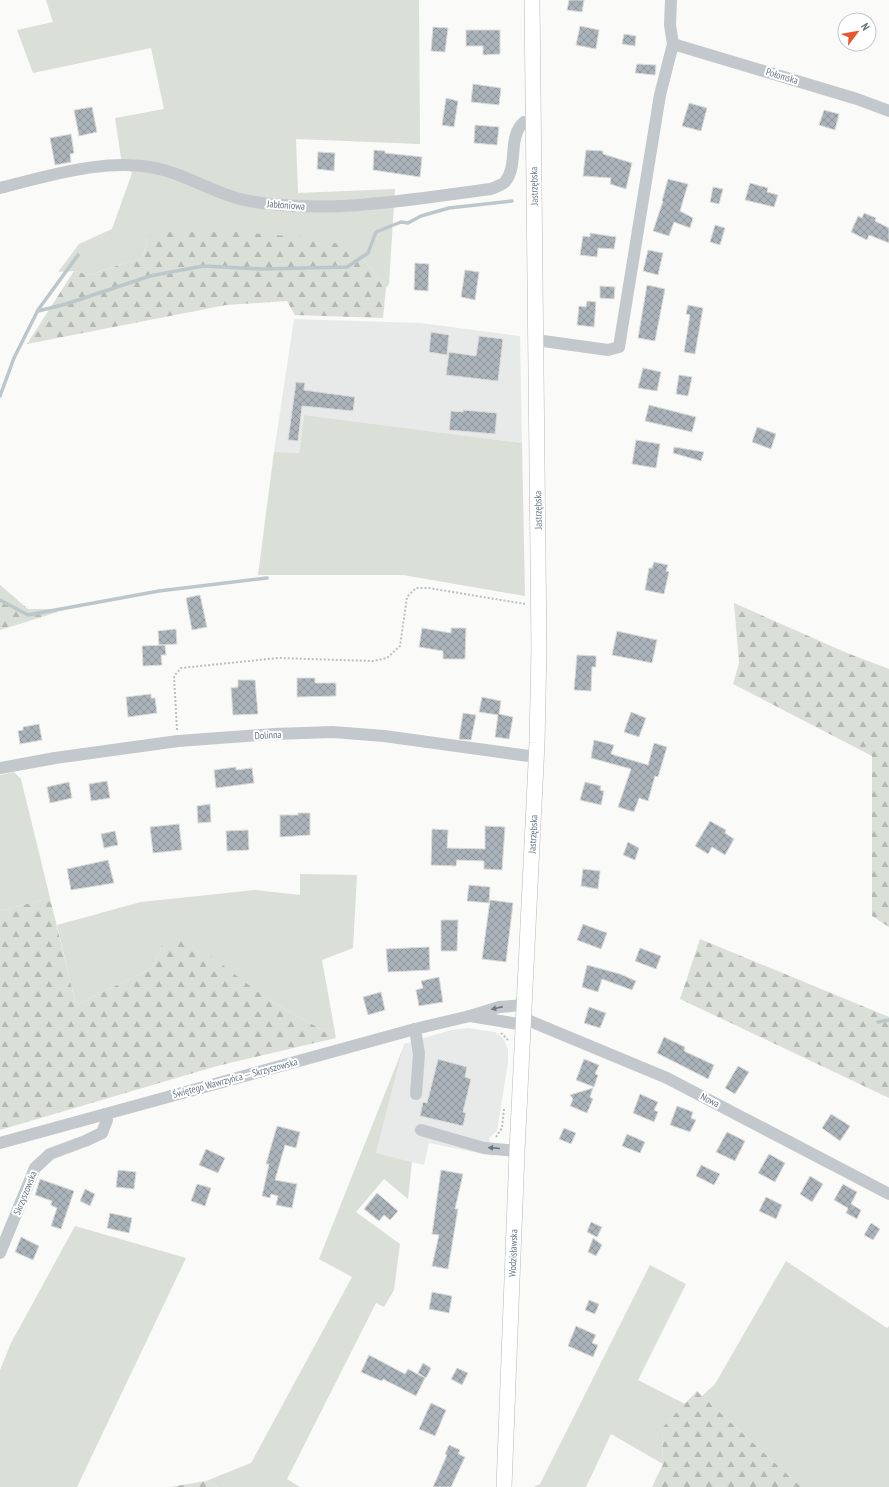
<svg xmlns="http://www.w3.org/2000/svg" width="889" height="1487" viewBox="0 0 889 1487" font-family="'PT Sans Narrow',sans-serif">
  <defs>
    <pattern id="forest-firs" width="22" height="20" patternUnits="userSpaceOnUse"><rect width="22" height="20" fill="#dadfd7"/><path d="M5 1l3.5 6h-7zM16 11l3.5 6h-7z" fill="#b4b9b4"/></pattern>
    <pattern id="building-cross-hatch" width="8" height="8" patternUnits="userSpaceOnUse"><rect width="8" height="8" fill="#aab3b9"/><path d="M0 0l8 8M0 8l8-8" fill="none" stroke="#8e969c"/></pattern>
  </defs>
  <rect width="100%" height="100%" fill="#fafaf8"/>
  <!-- built -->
  <g fill="#e8e9e9">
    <path d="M294,319L420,323L520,336L522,443L304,415L299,453L274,452Z"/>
    <path d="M468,1028L495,1032L503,1038L508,1049V1062L497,1131L489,1138L493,1156L429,1143L424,1165L376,1153L404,1044L451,1030Z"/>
  </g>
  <!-- grass -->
  <g fill="#dadfd7">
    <path d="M46,0H419L420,144L296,139L298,193L395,189L389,284L386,288L363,259L147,238L143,257L89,275L74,271L58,272L79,244L112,229L132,173L121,158L115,118L164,109L151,48L33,73L17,30L53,22Z"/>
    <path d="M304,415L522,443L525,596L403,575H258L274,452L299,453Z"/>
    <path d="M14,772L21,779L50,898L0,911V775Z"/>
    <path d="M300,874L357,875L353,948L322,960L336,1038L266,998L162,945L152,968L76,1005L57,925L141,902L255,890L300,895Z"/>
    <path d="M403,1048L376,1153L412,1162L408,1199L384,1179L356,1212L400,1244L394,1290L384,1307L376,1303L287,1479L300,1487H218L206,1481L251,1463L352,1277L319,1259Z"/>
    <path d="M75,1226L186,1258L77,1487H0V1370L11,1343Z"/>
    <path d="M786,1261L887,1328L889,1326V1487H801L702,1396L715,1384Z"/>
    <path d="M650,1265L686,1284L638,1380L685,1404L662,1428L663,1464L611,1434L586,1487H533L540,1484Z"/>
  </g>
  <!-- forest -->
  <g fill="url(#forest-firs)">
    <path d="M164,232H236L328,239L363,259L386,288L383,318L295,315L287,301L226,305L27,344L74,271L89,275L143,257L147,238Z"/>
    <path d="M0,585L28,609H53L58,612L0,630Z"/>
    <path d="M734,603L847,653L889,669V927L872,916V756L733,684L739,663Z"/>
    <path d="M50,898L76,1005L152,968L162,945L186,937L266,998L336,1038L217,1066L0,1130V911Z"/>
    <path d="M700,939L889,1017V1098L680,999Z"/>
    <path d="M697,1391L702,1396L801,1487H652L663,1464L662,1428Z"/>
    <path d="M206,1481L218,1487H170Z"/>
  </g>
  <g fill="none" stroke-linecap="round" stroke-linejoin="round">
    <!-- stream -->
    <g stroke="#bbc7cb" stroke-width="3.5">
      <path d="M38,311L66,304L150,276L203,266L262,269L347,267L368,253L376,232L401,222L408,223L421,216L449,208L512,201"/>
      <path d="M0,396L14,358L38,310L78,255"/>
      <path d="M0,600L28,615L159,591L267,578"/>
      <path d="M878,1022L889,1020"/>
    </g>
  </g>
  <!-- building -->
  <g fill="url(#building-cross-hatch)" stroke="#dcdcda">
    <path d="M569,0H584L582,12L567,10Z"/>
    <path d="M580,26L599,30L596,49L576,45Z"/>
    <path d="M433,27L448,28L445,52L431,51Z"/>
    <path d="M466,30H500V54L483,55V46H466Z"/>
    <path d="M624,34L636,36L635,46L622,44Z"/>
    <path d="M637,64L656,65L655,75L635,73Z"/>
    <path d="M473,84L501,88L499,105L471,102Z"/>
    <path d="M446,98L458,101L454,127L442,125Z"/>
    <path d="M689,103L707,108L701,131L682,126Z"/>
    <path d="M92,107L97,132L79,136L74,110Z"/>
    <path d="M824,110L839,114L835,130L819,125Z"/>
    <path d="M475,125L499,127L497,145L474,143Z"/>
    <path d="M71,134L74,153L70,154L71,162L55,165L50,138Z"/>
    <path d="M374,150L385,151V153L422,157L420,177L373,170Z"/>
    <path d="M586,150L603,151V154L632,163L626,189L610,184L611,178L583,176Z"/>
    <path d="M318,152L335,153L334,171L317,169Z"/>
    <path d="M668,179L688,184L680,211L693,218L690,228L674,222L669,236L653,231L663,201H662Z"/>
    <path d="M750,183L768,188L767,192L778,195L774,207L745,200Z"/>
    <path d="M713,187L723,189L719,204L710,202Z"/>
    <path d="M864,213L876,218L875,221L889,228V243L869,235L867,240L851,232L858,216L862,218Z"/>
    <path d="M715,225L725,228L720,245L710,242Z"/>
    <path d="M590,233L616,237L614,249L598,248L597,257L580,255L583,236L590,237Z"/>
    <path d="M648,250L663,253L658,275L643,271Z"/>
    <path d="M415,263L429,264L428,291L414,290Z"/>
    <path d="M465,270L479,272L475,300L461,297Z"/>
    <path d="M647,285L665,289L655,341L638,338Z"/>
    <path d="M600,286L615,287L614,299L600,298Z"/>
    <path d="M587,301L596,302L594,327L577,325L579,306L586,307Z"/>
    <path d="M688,305L703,308L695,354L684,352L690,315L686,314Z"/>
    <path d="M431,332L449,335L447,355L429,352Z"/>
    <path d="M479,336L503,339L498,381L446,375L449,352L476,356Z"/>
    <path d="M643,368L661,372L657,391L638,388Z"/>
    <path d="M679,375L692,377L688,396L676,394Z"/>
    <path d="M296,382L305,383L304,390L355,397L353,411L302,406L298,441L288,440Z"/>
    <path d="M649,405L696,417L692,432L645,421Z"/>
    <path d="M463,410L497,413L495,434L449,430L451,411L463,412Z"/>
    <path d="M757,427L776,434L771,449L752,442Z"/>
    <path d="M636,440L660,444L656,468L632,464Z"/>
    <path d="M674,447L704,452L701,461L673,453Z"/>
    <path d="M654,562L668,565L666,571L669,572L664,594L645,590L649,568H652Z"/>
    <path d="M200,595L207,627L192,630L186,598Z"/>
    <path d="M422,628L451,633V628H466L465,659H443V651L419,647Z"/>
    <path d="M176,629L177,644L159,645L158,631Z"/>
    <path d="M617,631L657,640L652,663L612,655Z"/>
    <path d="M165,645L166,655H161L162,665L143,666L142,646Z"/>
    <path d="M577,655L596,656V667H592L591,691L574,690Z"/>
    <path d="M297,678H315V683H336V696L297,697Z"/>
    <path d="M238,680H255L258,714L233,715L231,688L238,687Z"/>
    <path d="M151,694V698H155L157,713L128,717L126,697Z"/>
    <path d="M482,697L501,701L499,714L513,717L509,739L495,737L498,715L479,712Z"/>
    <path d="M631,712L646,718L639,737L624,732Z"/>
    <path d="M463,713L476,715L471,740L459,739Z"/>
    <path d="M39,724L42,740L20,744L18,731L23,730V727Z"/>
    <path d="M594,740L614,745L611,754L648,765L654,743L667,747L658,777L655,776L648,801L639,798L634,812L618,807L631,769L591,758Z"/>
    <path d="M236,767V770L252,768L254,783L216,788L214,770Z"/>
    <path d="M107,781L110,798L91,801L89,784Z"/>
    <path d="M69,782L72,798L50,803L47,787Z"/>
    <path d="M585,782L601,786L600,790L604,791L601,805L580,800Z"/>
    <path d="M210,804L211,822L198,823L197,806Z"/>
    <path d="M298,813H310V835L280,837V815H298Z"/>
    <path d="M710,821L726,830L725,833L734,839L725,855L712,847L708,854L695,846Z"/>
    <path d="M179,824L182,850L153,853L150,827Z"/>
    <path d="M485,826L505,827L502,870L484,869V861L457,860L456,866L431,865L432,829L448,830L447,848L485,849Z"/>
    <path d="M248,830L249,850L227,851L226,831Z"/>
    <path d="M115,831L118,845L104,848L101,834Z"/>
    <path d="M628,842L639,848L635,860L623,855Z"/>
    <path d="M108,860L114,883L71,890L67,869Z"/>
    <path d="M583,869L600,871L598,889L581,886Z"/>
    <path d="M469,885L490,887L489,903L467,901Z"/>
    <path d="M490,900L513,903L506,962L482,959Z"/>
    <path d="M441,920H458L457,951H441Z"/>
    <path d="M583,924L607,933L601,949L577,940Z"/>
    <path d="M429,947L430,970L388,972L386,949Z"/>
    <path d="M640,948L661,956L656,969L635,961Z"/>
    <path d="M587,965L620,974L636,981L632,990L602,979L598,992L582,987Z"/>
    <path d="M439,977L443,1002L419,1006L416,990L423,988L421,981Z"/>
    <path d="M381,992L385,1010L368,1015L363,997Z"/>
    <path d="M589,1007L606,1013L600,1028L584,1023Z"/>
    <path d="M664,1037L685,1047L684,1051L714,1065L708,1079L657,1053Z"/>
    <path d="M438,1059L467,1067L465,1077L471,1079L463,1112L466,1113L463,1126L420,1116L423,1102L427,1103Z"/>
    <path d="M584,1059L599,1065L595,1074L598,1075L594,1087L576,1080Z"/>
    <path d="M738,1066L749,1072L735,1094L725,1088Z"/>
    <path d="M593,1088L590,1097L593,1099L587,1113L570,1106L573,1099L570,1095Z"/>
    <path d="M640,1094L658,1102L654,1110L658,1112L654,1122L633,1113Z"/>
    <path d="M677,1106L693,1112L691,1118L696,1120L690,1132L670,1125Z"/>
    <path d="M831,1114L850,1126L840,1141L822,1128Z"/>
    <path d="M277,1126L300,1132L296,1148L285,1145L275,1180L297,1184L292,1208L276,1205L278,1196L271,1194L270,1198L262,1196L269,1164H266Z"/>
    <path d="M564,1128L576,1133L571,1144L559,1139Z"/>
    <path d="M727,1132L745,1141L735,1161L716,1152Z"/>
    <path d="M627,1134L645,1142L640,1153L622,1146Z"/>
    <path d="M206,1149L225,1158L218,1173L199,1165Z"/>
    <path d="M769,1154L785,1163L775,1182L758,1173Z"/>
    <path d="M701,1165L720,1174L714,1185L696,1176Z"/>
    <path d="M118,1170L136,1172L134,1189L116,1187Z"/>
    <path d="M441,1170L463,1174L455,1209H458L448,1269L432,1266L439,1235L432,1234Z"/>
    <path d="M810,1176L823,1184L812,1202L800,1194Z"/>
    <path d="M40,1179L74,1191L61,1229L51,1226L57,1208L51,1205L52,1201L35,1195Z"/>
    <path d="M197,1184L211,1188L205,1206L191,1201Z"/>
    <path d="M843,1184L857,1192L851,1204L861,1210L857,1219L846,1213L848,1208L834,1200Z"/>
    <path d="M85,1189L95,1194L90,1206L80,1201Z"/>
    <path d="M377,1193L398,1211L390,1220L384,1215L379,1221L364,1209Z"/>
    <path d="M766,1197L782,1205L776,1219L759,1211Z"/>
    <path d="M110,1213L132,1218L129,1233L107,1228Z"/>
    <path d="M591,1222L602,1227L597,1237L587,1232Z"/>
    <path d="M871,1223L880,1229L873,1240L864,1235Z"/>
    <path d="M21,1237L39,1246L33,1260L15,1252Z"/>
    <path d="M593,1238L602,1245L596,1256L588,1252Z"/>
    <path d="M432,1292L452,1296L449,1313L429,1309Z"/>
    <path d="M589,1300L599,1304L595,1314L585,1310Z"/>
    <path d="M576,1326L596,1335L592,1343L598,1345L593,1357L568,1346Z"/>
    <path d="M369,1355L405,1374L408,1369L425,1378L416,1396L383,1379L382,1381L374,1378L361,1372Z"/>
    <path d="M423,1363L431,1368L426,1378L418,1373Z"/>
    <path d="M457,1368L468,1373L462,1385L451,1379Z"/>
    <path d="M431,1403L446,1410L435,1436L419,1429Z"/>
    <path d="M449,1445L460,1450L458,1454L465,1457L451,1487H433L447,1455L445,1454Z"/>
  </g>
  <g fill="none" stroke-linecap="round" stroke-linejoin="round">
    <!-- major casing -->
    <g stroke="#b5babe" stroke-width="16">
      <path id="major" d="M504,1487L517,1151L537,743L539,649L532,0"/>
    </g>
    <!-- path -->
    <g stroke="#bbbfc2" stroke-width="2" stroke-dasharray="2 2" stroke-linecap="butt">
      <path d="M177,730L174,676L181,668L278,658L373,661L387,658L400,646L407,597L416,588H429L525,604"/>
      <path d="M501,1033L508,1040"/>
      <path d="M496,1137L502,1128L504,1109"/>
    </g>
    <!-- minor -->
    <g stroke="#c3c8cc" stroke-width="12">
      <path d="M673,44L857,99L889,111"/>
      <path d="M0,188C52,175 114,155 167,171C197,180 224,198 255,202C334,214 413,199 491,189C495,187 502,185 505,182C519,165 507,137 524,122L533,123"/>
      <path d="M536,340L608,350L619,347L660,95L673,44L670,25L671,0"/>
      <path d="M0,768L55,758L178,741L274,734L333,732L384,736L536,757"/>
      <path d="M470,1016L524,1025"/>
      <path d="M525,1019L667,1078L889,1194"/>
      <path d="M415,1029L419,1054L416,1094"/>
      <path d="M421,1130L484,1148L517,1151"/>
      <path d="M0,1143L415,1029L470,1016L499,1007L525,1005"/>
      <path d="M0,1253L35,1168L50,1154L85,1141L102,1133L107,1120L105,1114"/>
    </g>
    <!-- major -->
    <use href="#major" stroke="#fff" stroke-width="15"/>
  </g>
  <!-- one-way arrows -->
  <defs><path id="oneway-solid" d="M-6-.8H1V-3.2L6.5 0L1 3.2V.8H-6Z"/></defs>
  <g fill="#6a7a87">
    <use href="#oneway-solid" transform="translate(497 1008) rotate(167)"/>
    <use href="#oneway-solid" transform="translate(494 1148) rotate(-175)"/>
  </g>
  <g text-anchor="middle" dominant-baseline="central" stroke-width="4" stroke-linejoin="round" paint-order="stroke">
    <!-- street labels -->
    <g font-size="10" fill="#657683" stroke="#fff">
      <text transform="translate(782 76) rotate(17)">Połomska</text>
      <text transform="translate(534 186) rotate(-91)">Jastrzębska</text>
      <text transform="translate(286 205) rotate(4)">Jabłoniowa</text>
      <text transform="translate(538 510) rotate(-91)">Jastrzębska</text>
      <text transform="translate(268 735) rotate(-3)">Dolinna</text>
      <text transform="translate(533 834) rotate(-87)">Jastrzębska</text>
      <text transform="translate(235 1078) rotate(-15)">Świętego Wawrzyńca — Skrzyszowska</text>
      <text transform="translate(710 1100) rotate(27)">Nowa</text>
      <text transform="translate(25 1193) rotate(-68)">Skrzyszowska</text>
      <text transform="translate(513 1253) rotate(-88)">Wodzisławska</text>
    </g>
  </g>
  <!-- north arrow -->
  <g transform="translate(857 32) rotate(58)"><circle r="19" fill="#ffffff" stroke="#c1c8cd"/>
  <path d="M0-3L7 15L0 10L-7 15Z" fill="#e4572e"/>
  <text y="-6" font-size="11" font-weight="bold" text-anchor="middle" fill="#657683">N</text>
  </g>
</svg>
